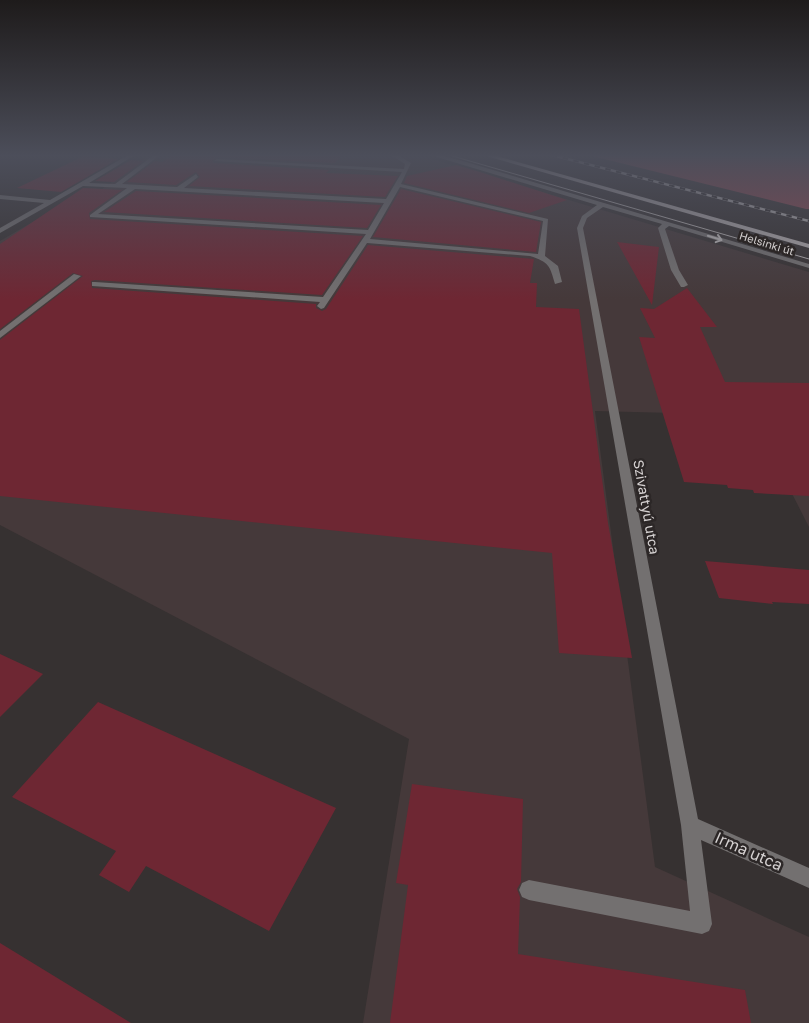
<svg xmlns="http://www.w3.org/2000/svg" width="809" height="1023" viewBox="0 0 809 1023" font-family="'Golos Text',sans-serif">
  <rect width="100%" height="100%" fill="#363131"/>
  <!-- built -->
  <path fill="#45393a" d="M150,155H419L809,272V527L752,415L595,411L655,867L809,937V1023H363L409,739L0,525V241L91,188L102,189L112,182L110,179Z"/>
  <!-- forest -->
  <path fill="#914650" d="M588,155H809V209H806Z"/>
  <!-- building -->
  <g fill="#6e2733">
    <path d="M84,156L118,159L61,192L17,188Z"/>
    <path d="M171,156H341L335,163L217,157L212,161L214,163L329,170L326,173L398,176L385,197L189,186L200,177L196,172L176,185L127,182L155,161L162,162Z"/>
    <path d="M131,160L143,161L114,182L95,181Z"/>
    <path d="M456,165L480,172L567,200L529,213L404,183L407,176Z"/>
    <path d="M83,188L122,190L89,213L90,219L363,236L322,295L95,280L91,281L92,288L316,304V308L322,311L326,309L368,245L534,259L530,283H537L536,307L579,309L608,523L632,658L559,653L552,553L0,496V340L83,276L73,273L0,329V244Z"/>
    <path d="M401,189L541,222L536,252L373,237Z"/>
    <path d="M136,191L381,205L367,228L104,212Z"/>
    <path d="M617,242L659,247L652,305Z"/>
    <path d="M687,288L717,327H700L725,382L809,383V496L754,493L753,490L728,488L727,485L684,482L639,337L655,338L640,308L654,309Z"/>
    <path d="M705,561L809,570V604L772,602L773,604L719,598Z"/>
    <path d="M0,654L43,674L0,717Z"/>
    <path d="M98,702L336,808L269,931L146,866L129,892L99,875L116,851L12,797Z"/>
    <path d="M412,784L523,799L521,882L517,889L520,897L518,954L745,990L751,1023H390L408,885L396,883Z"/>
    <path d="M0,943L131,1023H0Z"/>
  </g>
  <g fill="none" stroke-linecap="round" stroke-linejoin="round">
    <!-- minor -->
    <g fill="#737070" fill-rule="evenodd">
      <path d="M128,155H135L89,183L115,184L154,155H160L122,184L177,187L196,174L198,177L184,188L386,199L402,172L214,161L217,159L404,169L405,164L391,155H398L411,163L401,184L548,219L545,256L558,266L562,282L555,284C550,266 549,262 530,256L367,243L324,308L321,309L317,306L320,302L92,286V282H95L323,297L366,234L90,217V215L127,188L83,186L0,233V228L44,203L0,199V195L50,200ZM400,187L543,221L538,254L370,239ZM135,189L384,203L368,230L98,214Z"/>
      <path d="M430,155H440L466,162L809,264V268L669,226L665,229L679,270L688,285L684,287H681L671,270L658,228L662,224L603,207L587,218L583,228L698,819L809,868V888L701,840L712,924L709,931L702,934L529,900L522,897L519,890L522,883L529,880L690,911L681,825L577,228L582,216L597,205Z"/>
      <path d="M74,274L81,276L0,338V331Z"/>
    </g>
    <!-- major -->
    <path fill="#b2acad" fill-rule="evenodd" d="M493,155L809,244V248L483,155Z"/>
    <!-- tram -->
    <path stroke="#b6b2b2" stroke-width="1" d="M449,155L809,259"/>
    <!-- rail casing -->
    <g stroke="#b6b2b2" stroke-width="2.5">
      <path id="rail" d="M552,155L809,221"/>
    </g>
    <!-- rail -->
    <use href="#rail" stroke="#2c2727" stroke-width="2" stroke-dasharray="5.5" stroke-linecap="butt"/>
  </g>
  <!-- one-way arrows -->
  <defs><path id="oneway-shaft" d="M-6 0H5M1.5-3L5.5 0L1.5 3" fill="none" stroke-width="1.6" stroke-linecap="round" stroke-linejoin="round" transform="scale(1.25)"/></defs>
  <use stroke="#c1bdbd" href="#oneway-shaft" transform="translate(715 238) rotate(17)"/>
  <!-- sky -->
  <linearGradient id="sky" x2="0" y2="1"><stop stop-color="#1e1b1b"/><stop offset="0.52" stop-color="#4c4e5a"/><stop offset="1" stop-color="#4c4e5a" stop-opacity="0"/></linearGradient>
  <rect width="809" height="299" fill="url(#sky)"/>
  <g text-anchor="middle" dominant-baseline="central" stroke-width="5" stroke-linejoin="round" paint-order="stroke">
    <!-- far-street labels -->
    <g font-size="11" fill="#d4d0d0" stroke="#2c2727">
      <text transform="translate(767 243) rotate(17)">Helsinki út</text>
    </g>
    <!-- street labels -->
    <g font-size="14" fill="#d4d0d0" stroke="#2c2727">
      <text transform="translate(647 507) rotate(80)">Szivattyú utca</text>
    </g>
    <!-- near-street labels -->
    <g font-size="16" fill="#d4d0d0" stroke="#2c2727">
      <text transform="translate(749 851) rotate(24)">Irma utca</text>
    </g>
  </g>
</svg>
